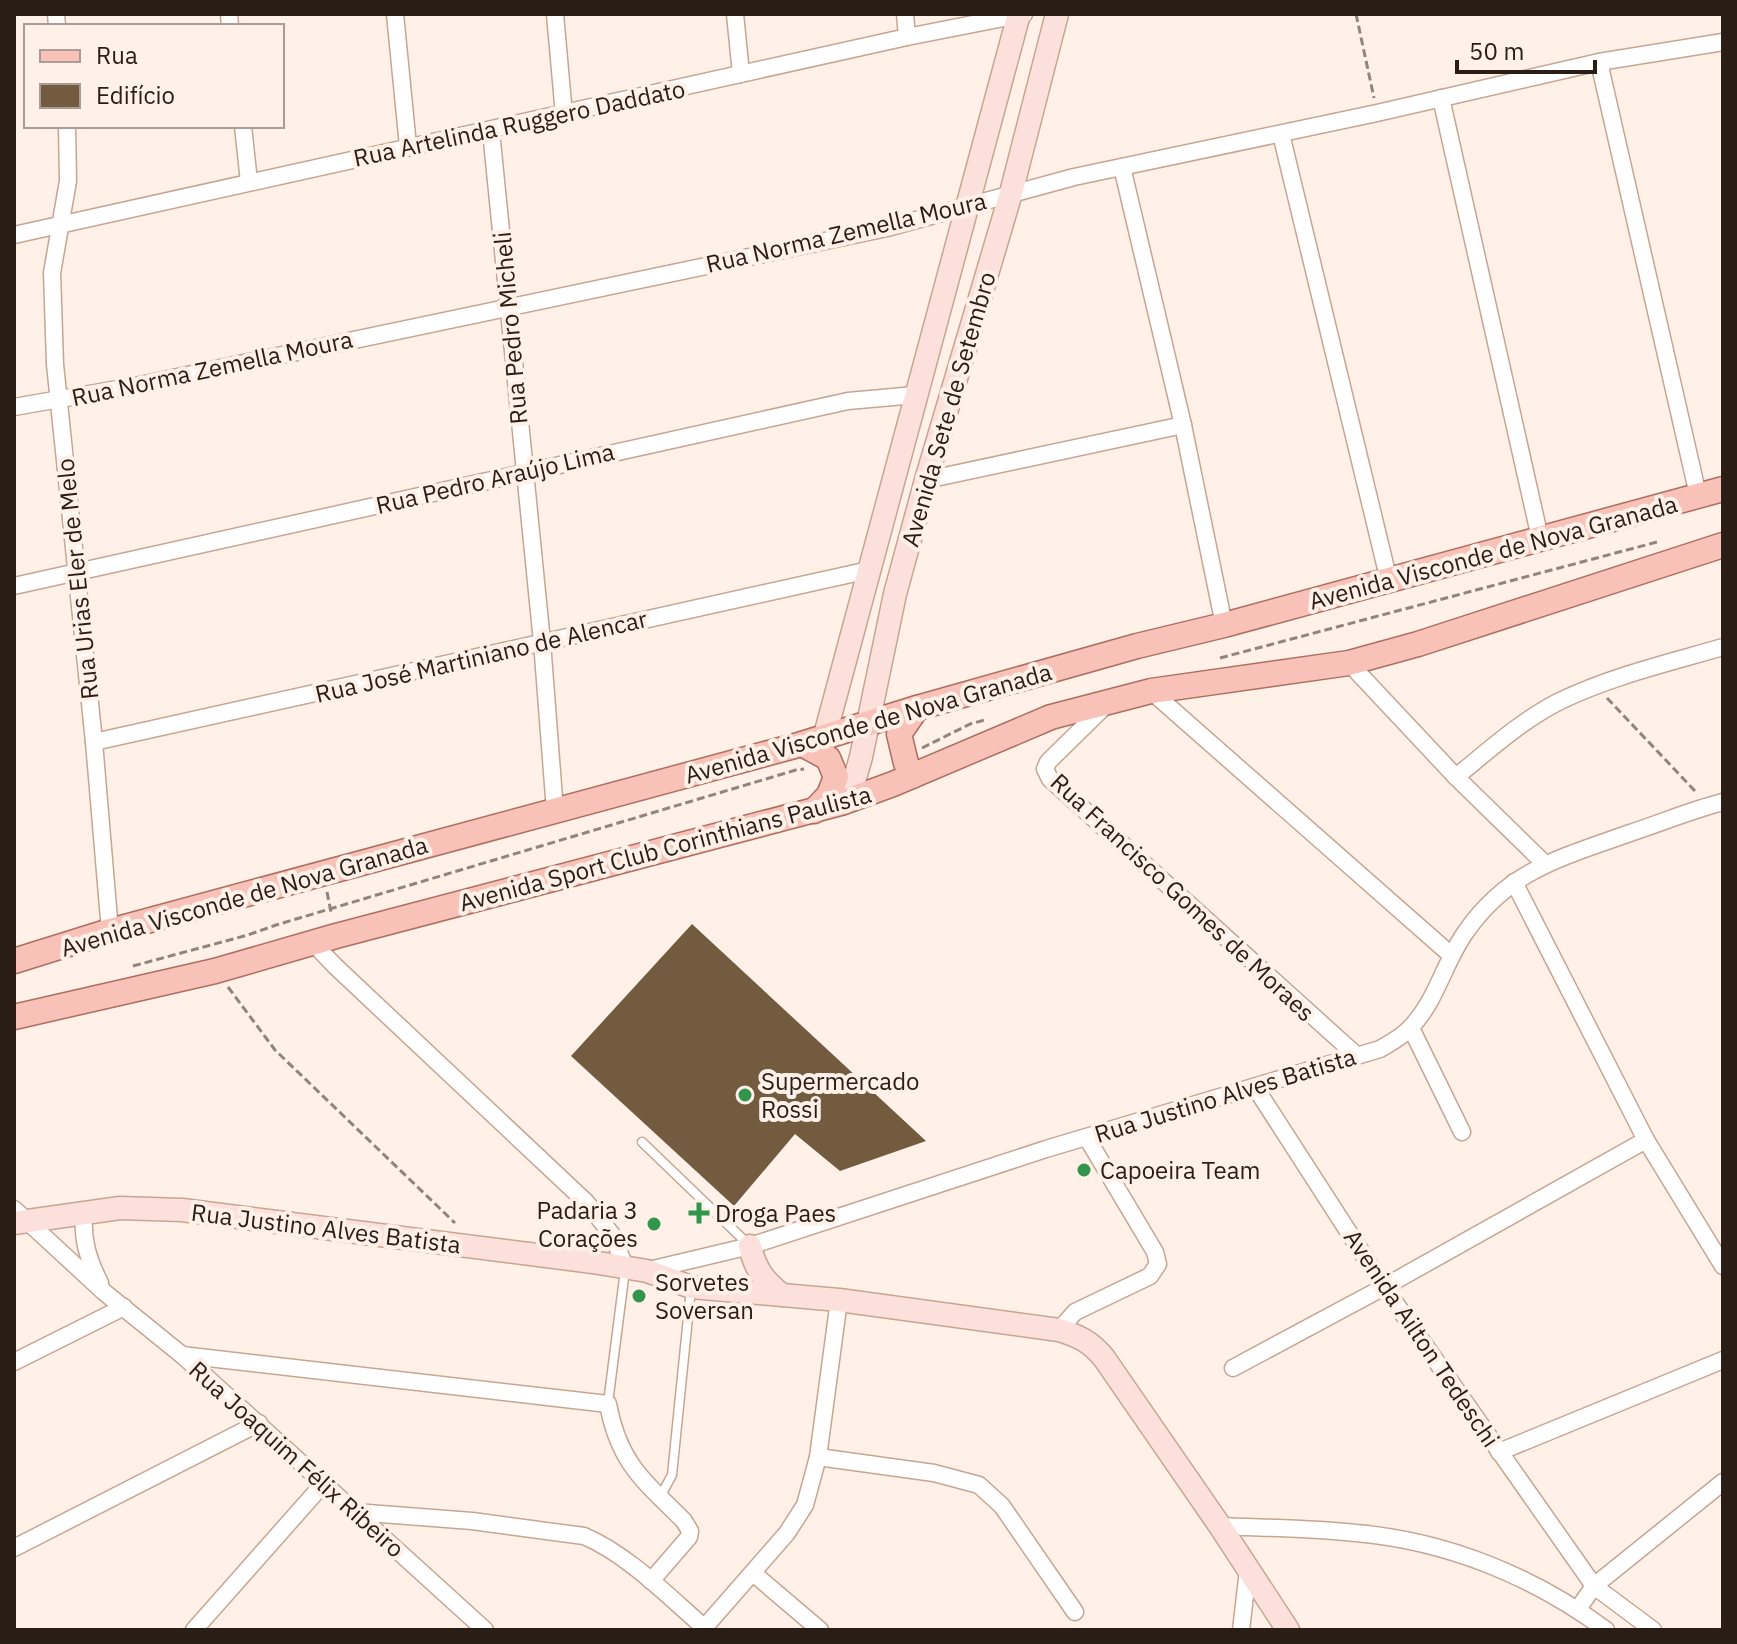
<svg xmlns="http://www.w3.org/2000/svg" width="1737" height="1644" viewBox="0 0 1737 1644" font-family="'IBM Plex Sans',sans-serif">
  <rect width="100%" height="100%" fill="#fff0e8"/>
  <!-- building -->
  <path fill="#735b3f" d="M692,924L926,1141L840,1171L795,1134L734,1206L571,1056Z"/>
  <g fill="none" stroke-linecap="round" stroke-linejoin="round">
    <!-- lane casing -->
    <g stroke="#c7a592" stroke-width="11">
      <g id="lane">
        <path d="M642,1142L748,1244"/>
        <path d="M608,1403L625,1270"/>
        <path d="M660,1497L672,1475L691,1288"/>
      </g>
    </g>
    <!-- street casing -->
    <g stroke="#c7a592" stroke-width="19">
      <g id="street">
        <path d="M56,14L57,26"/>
        <path d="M229,14L230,26"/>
        <path d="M395,14L408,146"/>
        <path d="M555,14L564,115"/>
        <path d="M735,14L741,74"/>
        <path d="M905,14L907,37"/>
        <path d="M1599,62L1698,495"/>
        <path d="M1441,98L1540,538"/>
        <path d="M67,126L68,181L52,273L55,364L94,742L110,931"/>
        <path d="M243,126L249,182"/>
        <path d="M491,131L542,642L555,811"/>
        <path d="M1281,134L1389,581"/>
        <path d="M1122,167L1183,425L1224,625"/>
        <path d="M14,235L907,37L1024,14"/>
        <path d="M14,407L135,386L887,228L1074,177L1377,113L1599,62L1723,42"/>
        <path d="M926,480L1183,425"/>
        <path d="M14,586L848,401L915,395"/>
        <path d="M1349,663L1456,777L1544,863"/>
        <path d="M1151,691L1451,955"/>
        <path d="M1108,703L1048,762L1045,769L1050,779L1355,1054"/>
        <path d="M94,742L869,570"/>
        <path d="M1456,777C1489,750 1522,720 1560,701C1612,676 1668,663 1723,647"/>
        <path d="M1514,882L1646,1140L1723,1266"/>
        <path d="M313,943L335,966L586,1202L613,1236L625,1267"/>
        <path d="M1411,1028L1462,1132"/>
        <path d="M1255,1087L1384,1287L1594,1586L1653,1630"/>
        <path d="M14,1209L104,1292L182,1355L485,1630"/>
        <path d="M84,1213C82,1240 88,1259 100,1283"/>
        <path d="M649,1270L750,1246L1046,1149L1380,1049C1390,1043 1402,1037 1410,1028C1436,1002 1444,963 1465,933C1508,870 1563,857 1630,833C1661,823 1691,810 1723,802"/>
        <path d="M1059,1330L1075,1312L1150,1276L1158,1264L1155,1252L1087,1138"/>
        <path d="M182,1355L608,1404C619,1463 643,1480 684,1521L690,1531L689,1537L651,1581"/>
        <path d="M14,1362L124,1307"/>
        <path d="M1233,1368L1384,1287L1646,1140"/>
        <path d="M1499,1452L1723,1360"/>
        <path d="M818,1457L934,1473L979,1485L1002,1506L1075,1612"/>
        <path d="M355,1512L472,1521L584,1536C629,1555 671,1599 707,1630"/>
        <path d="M1220,1526C1265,1528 1311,1528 1356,1533C1447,1541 1533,1576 1606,1630"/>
        <path d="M14,1548L259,1423"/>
        <path d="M753,1573L820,1630"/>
        <path d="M1578,1609L1594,1586L1723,1482"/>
        <path d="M704,1628L787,1533L805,1505L818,1457L839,1300"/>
        <path d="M194,1630L324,1483"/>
        <path d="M1241,1630L1248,1570"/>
      </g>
    </g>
    <!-- secondary casing -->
    <g stroke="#c7a592" stroke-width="25">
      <g id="secondary">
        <path d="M825,735L1019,14"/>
        <path d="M841,803L853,785L861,757L895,594L926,480L1011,193L1057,14"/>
        <path d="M14,1223L120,1208L182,1210L593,1262L647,1271L691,1287L839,1300L1059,1330C1079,1336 1091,1342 1104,1358L1220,1526L1288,1630"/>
        <path d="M750,1246C755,1269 764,1281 782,1295"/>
      </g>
    </g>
    <!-- primary casing -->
    <g stroke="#ad6e60" stroke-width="27">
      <g id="primary">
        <path d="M802,744L828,758L836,777L829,795L814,811"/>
        <path d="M912,776L906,763L899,734L917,708"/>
        <path d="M14,961L110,931L802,744L917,708L1137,646L1224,625L1723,489"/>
        <path d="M14,1017L215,971L336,936L841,803L893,784L1051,717L1151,691L1349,663L1418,644L1723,545"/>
      </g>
    </g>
    <!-- path -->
    <g stroke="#91847c" stroke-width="3" stroke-dasharray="8 4" stroke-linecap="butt">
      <path d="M1356,14L1374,98"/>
      <path d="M1220,658L1657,542"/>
      <path d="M1607,698L1695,791"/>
      <path d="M922,748L970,724L985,720"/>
      <path d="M327,892L331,912"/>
      <path d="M133,966L248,935L276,925L796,770L804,769"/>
      <path d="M228,987L275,1050L455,1223"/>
    </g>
    <!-- lane -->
    <use href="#lane" stroke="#fff" stroke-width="8"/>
    <!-- street -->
    <use href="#street" stroke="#fff" stroke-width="16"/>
    <!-- secondary -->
    <use href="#secondary" stroke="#fce0db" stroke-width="22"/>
    <!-- primary -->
    <use href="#primary" stroke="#f8c2b8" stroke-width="24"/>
  </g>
  <!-- markers -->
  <g fill="#31954b" stroke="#fff0e8" stroke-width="3">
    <circle cx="745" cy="1095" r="8"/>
    <circle cx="1084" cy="1170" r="8"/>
    <path d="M695 1201h8v8h8v8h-8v8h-8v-8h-8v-8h8z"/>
    <circle cx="654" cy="1224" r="8"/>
    <circle cx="639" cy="1296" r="8"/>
  </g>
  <g text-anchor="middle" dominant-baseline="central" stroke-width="8" stroke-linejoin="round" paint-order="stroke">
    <!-- street labels -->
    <g font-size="24" fill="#291d16" stroke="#fff0e8">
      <text transform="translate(519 123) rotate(-12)">Rua Artelinda Ruggero Daddato</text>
      <text transform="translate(846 232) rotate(-13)">Rua Norma Zemella Moura</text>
      <text transform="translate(510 328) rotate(-95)">Rua Pedro Micheli</text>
      <text transform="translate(212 368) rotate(-12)">Rua Norma Zemella Moura</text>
      <text transform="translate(948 409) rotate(-74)">Avenida Sete de Setembro</text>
      <text transform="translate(495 478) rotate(-13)">Rua Pedro Araújo Lima</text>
      <text transform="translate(1493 552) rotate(-15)">Avenida Visconde de Nova Granada</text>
      <text transform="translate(77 579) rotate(-96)">Rua Urias Eler de Melo</text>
      <text transform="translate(481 656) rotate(-13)">Rua José Martiniano de Alencar</text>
      <text transform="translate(868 723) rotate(-16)">Avenida Visconde de Nova Granada</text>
      <text transform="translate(665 848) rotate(-15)">Avenida Sport Club Corinthians Paulista</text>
      <text transform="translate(244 896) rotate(-16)">Avenida Visconde de Nova Granada</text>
      <text transform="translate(1183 897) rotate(43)">Rua Francisco Gomes de Moraes</text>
      <text transform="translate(1225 1095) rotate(-17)">Rua Justino Alves Batista</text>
      <text transform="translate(326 1228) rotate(7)">Rua Justino Alves Batista</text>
      <text transform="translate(1422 1338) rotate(56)">Avenida Ailton Tedeschi</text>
      <text transform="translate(297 1459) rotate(42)">Rua Joaquim Félix Ribeiro</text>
    </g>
    <!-- poi labels -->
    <g font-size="24" fill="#291d16" stroke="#fff0e8" text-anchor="start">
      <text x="761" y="1081">Supermercado<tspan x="761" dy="28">Rossi</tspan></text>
      <text x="1100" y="1170">Capoeira Team</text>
      <text x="638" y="1210" text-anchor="end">Padaria 3<tspan x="638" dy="28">Corações</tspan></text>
      <text x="715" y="1213">Droga Paes</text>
      <text x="655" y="1282">Sorvetes<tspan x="655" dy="28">Soversan</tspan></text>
    </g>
  </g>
  <!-- border -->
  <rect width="1737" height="1644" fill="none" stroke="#291d16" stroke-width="32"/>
  <!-- legend -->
  <rect x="24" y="24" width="260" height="104" fill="#fff0e8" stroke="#a99c94" stroke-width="2"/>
  <rect x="40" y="50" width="40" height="12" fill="#f8c2b8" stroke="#a99c94" stroke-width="2"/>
  <text x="96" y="64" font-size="24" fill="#291d16">Rua</text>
  <rect x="40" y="84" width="40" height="24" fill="#735b3f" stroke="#a99c94" stroke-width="2"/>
  <text x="96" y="104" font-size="24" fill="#291d16">Edifício</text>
  <!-- scale -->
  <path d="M1457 60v12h138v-12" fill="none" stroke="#291d16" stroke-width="4"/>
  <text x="1469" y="60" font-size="24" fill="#291d16" stroke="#fff0e8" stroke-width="6" paint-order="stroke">50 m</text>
</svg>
